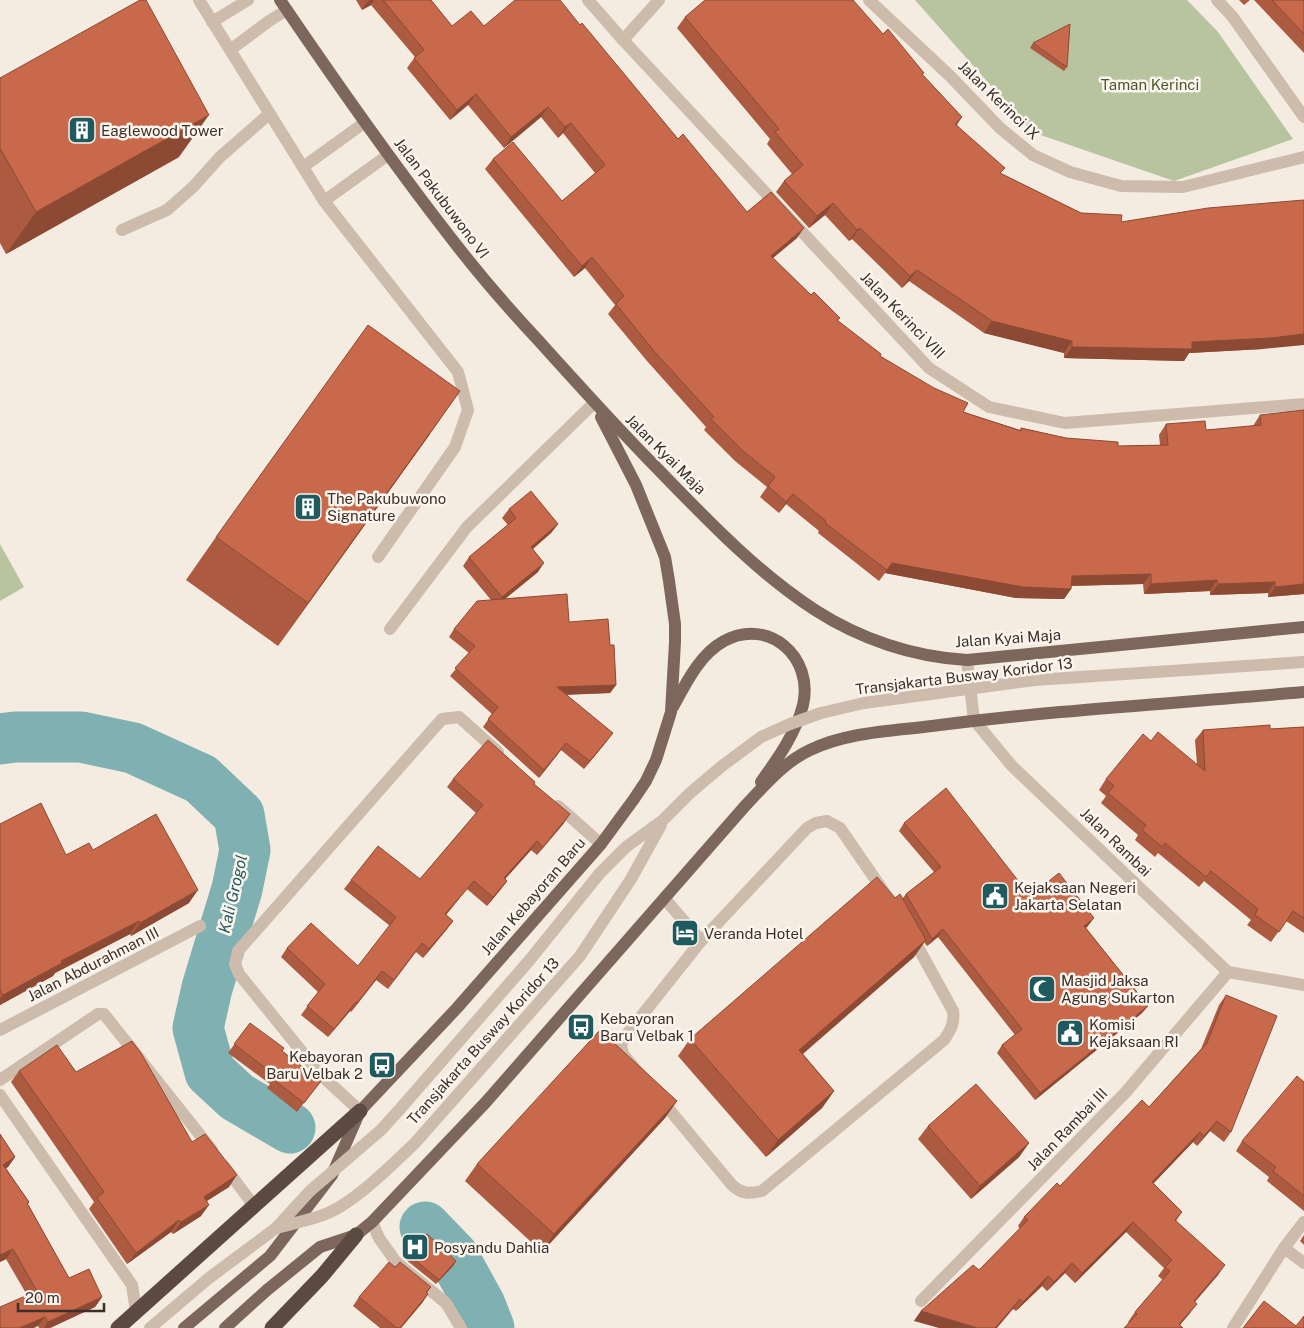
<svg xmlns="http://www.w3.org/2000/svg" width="1304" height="1328" viewBox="0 0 1304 1328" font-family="'Public Sans',sans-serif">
  <rect width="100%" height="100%" fill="#f4ebe1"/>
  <!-- green -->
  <g fill="#b8c4a0">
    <path d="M915,0H1187L1218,32L1293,139L1174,181L1032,132Z"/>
    <path d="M0,544L24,587L0,601Z"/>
  </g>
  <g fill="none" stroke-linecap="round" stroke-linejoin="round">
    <!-- river -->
    <g stroke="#7fb0b2" stroke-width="51">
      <path d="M0,739L15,737H81L133,748L201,779L239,815L245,850L237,889L207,988L198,1028L210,1072L237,1097L290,1128"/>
      <path d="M425,1227L453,1256L480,1305L489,1328"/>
    </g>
    <!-- lane -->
    <g stroke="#cdbbac" stroke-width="12">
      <path d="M199,0L324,201L458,372L468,410L455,447L378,557"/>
      <path d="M212,22L248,0"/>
      <path d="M230,50L269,21L287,10"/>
      <path d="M303,167L364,123"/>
      <path d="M324,201L388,155"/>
      <path d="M122,230L167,210L193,187L220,157L269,114"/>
      <path d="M390,629L467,527L594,403"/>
      <path d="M558,806L601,844"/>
      <path d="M827,821L840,828L902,918L953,1011C955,1023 950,1031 944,1040L762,1191C749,1194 742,1194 732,1185L623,1054L621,1046L624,1038L701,941L807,828L816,823Z"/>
      <path d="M665,899L701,941"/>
      <path d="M0,1080L98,1014H104L212,1150"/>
      <path d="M0,1095L132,1285L136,1311"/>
      <path d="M360,1111L320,1074L239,974L235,964L238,951L442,719L459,717L498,752"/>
      <path d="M224,1166L249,1199L253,1208"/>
      <path d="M150,1328L209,1278L276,1228"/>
    </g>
    <!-- street -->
    <g stroke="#cdbbac" stroke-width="12">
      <path d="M588,0L623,40L929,368L989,407L1065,423L1304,404"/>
      <path d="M869,0L950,76L1000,128L1033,155L1070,172L1121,186L1183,187L1304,157"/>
      <path d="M1217,0L1232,16L1304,117"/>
      <path d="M623,40L659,0"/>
      <path d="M967,660L974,720L1012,766L1228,972L1304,985"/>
      <path d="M0,1030L200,926"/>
      <path d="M372,1222L379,1238L396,1262L446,1303L461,1328"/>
      <path d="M1284,1248L1304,1263"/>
      <path d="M921,1301L1125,1093L1228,972"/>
      <path d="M1233,1328L1284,1248L1304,1222"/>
    </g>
    <!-- primary -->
    <g stroke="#7d675c" stroke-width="12">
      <path d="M280,0C337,84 395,167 458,247C483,279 510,310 538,340C574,380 610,420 648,459C700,512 752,569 815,610C860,639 913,657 967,660L1304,627"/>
      <path d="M673,707C686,683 700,654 724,641C769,617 814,657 803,705C796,733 778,758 761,782"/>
      <path d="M184,1328L270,1256L332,1175L360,1111L457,1008L601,844L634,799L646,781L656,760L671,712L675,642V624L669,581L665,557L636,485L601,417"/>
      <path d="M225,1328L267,1290L320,1247L356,1235L372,1222L486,1102L745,806C764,786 784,762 810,750C847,732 892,731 932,726C1055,710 1180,703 1304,692"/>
    </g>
    <!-- highway -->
    <g stroke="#5c4a42" stroke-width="15">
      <path d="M118,1328L360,1111"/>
      <path d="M272,1328L322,1276L356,1235"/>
    </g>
    <!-- lane-bridge -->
    <g stroke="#cdbbac" stroke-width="12">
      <path d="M276,1228L310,1191L381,1130L400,1109L528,962L600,873L626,847L663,820L690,793L722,766L761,737L790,724L821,713L864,703L1035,680L1304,662"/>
      <path d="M276,1228C293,1223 312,1220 328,1213C356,1201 393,1164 415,1143L580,956L631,879L661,825"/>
    </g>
  </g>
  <!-- wall -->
  <g fill="#ac5a40">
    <path d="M356,0H431L452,26L580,25L678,139L747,212L797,238L773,258L837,321L880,356L963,412L1020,430L1021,428L1066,438L1118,446L1160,445L1159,435L1166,424L1206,430L1253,426L1260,415L1304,594L1268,597V593L1210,595V591L1144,594L1143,584L1071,586V589L1064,599L1016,598L885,573L879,581L818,533L819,531L786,504L779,513L760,497L767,487L735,461L704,430L706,427L647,361L608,314L615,305L585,268L574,277L485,169L493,159L562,201L595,173L563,133L558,138L541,117L504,148L468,105L450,120L407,68L415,57L371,5L362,10Z"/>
    <path d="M1239,0H1250L1244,5Z"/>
    <path d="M1254,0H1304V53Z"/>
    <path d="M685,17L883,34L962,117L957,125L1001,174L1081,213L1121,222L1263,349L1189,353L1184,361L1064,358V353L984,333L909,281L902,288L852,239L849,241L825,215L809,228L776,192L784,181L792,174L767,144L770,139L677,28Z"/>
    <path d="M1033,43L1067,67L1064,71L1030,48Z"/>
    <path d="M0,78L179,157L6,254L0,243Z"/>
    <path d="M430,434L278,646L186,580L216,537Z"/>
    <path d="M509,509L558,524L551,533L533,549L538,572L505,599L569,622L610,645L616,685L610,693L566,695L607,741L584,769L561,750L539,778L483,727L492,714L450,676L469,653L449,637L454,629L491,600L463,566L469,557L508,525L502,518Z"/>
    <path d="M1304,727V933L1286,921L1271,942L1247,925L1251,920L1204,881L1199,887L1158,853L1155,857L1135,840L1138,835L1101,803L1106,796L1099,790L1106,779L1151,741L1197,764L1195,740L1203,730L1270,729Z"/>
    <path d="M453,779L534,784L564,823L537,855L531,850L505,879L507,881L501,889L487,906L467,889L446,915L453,921L447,929L423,958L416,952L388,989L376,980L351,1012L350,1011L328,1037L301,1015L318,992L281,957L287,948L358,966L390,926L344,889L351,880L420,879L476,813L447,787Z"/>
    <path d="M904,823L1030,896L1088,926L1086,928L1148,1006L1142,1013L1035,1100L997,1053L1002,1045L1015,1035L938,937L927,946L924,942L914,957L803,1054L834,1091L822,1108L766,1157L678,1056L690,1039L895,898L902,899L906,894L934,872L899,831Z"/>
    <path d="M0,824L66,855L93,850L189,903L131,936L130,934L55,973L53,976L0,1005Z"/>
    <path d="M1226,995L1231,1132L1224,1142L1210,1131L1197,1146L1193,1142L1153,1184L1182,1212L1176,1221L1218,1275L1195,1302L1190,1313L1180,1325L1129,1323L1128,1322L1135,1312L1163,1280L1158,1276L1164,1268L1126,1232L1075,1283L1065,1273L1047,1291L1042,1286L1016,1311L1013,1309L914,1321L921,1311L979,1270L1020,1229L1018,1226L1024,1217L1149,1107L1201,1049L1219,1005Z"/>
    <path d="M250,1023L282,1051L321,1081L297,1112L267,1088L270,1084L228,1053Z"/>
    <path d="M19,1071L76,1072L229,1187L206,1201L201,1216L173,1234L171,1232L127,1264L89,1209L94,1202L11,1082Z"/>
    <path d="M1304,1082V1211L1267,1181L1269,1177L1236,1151L1242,1141Z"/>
    <path d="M677,1101L665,1118L542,1252L465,1181L477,1164Z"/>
    <path d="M928,1126L1029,1143L1019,1157L971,1199L918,1139Z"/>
    <path d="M0,1134L15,1157L8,1167L6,1168L29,1202L28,1204L69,1278L102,1297L95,1307L50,1328H39L27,1295L6,1259L0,1262Z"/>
    <path d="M1304,1235V1245L1300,1241Z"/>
    <path d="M408,1254L456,1261L453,1266L436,1284L405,1259Z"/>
    <path d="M395,1267L431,1287L427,1293L428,1294L422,1303L401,1328H380L353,1306L359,1297Z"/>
  </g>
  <!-- shaded-wall -->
  <g fill="#8c4a34">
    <path d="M369,0H374L371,5L362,10Z"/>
    <path d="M476,94L468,105L450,120L457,110Z"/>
    <path d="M548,107L541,117L504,148L511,137Z"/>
    <path d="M209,115L179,157L6,254L36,212Z"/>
    <path d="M571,123L563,133L558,138L565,127Z"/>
    <path d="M833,203L825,215L809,228L817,216Z"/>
    <path d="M804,228L797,238L763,266L771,256Z"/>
    <path d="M860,228L852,239L849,241L857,230Z"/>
    <path d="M592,257L585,268L574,277L582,266Z"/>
    <path d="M917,270L909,281L902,288L910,276Z"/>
    <path d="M992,321L1072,341L1064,353L984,333Z"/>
    <path d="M1304,334V345L1263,349L1189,353L1184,361L1064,358L1072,347L1192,342Z"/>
    <path d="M460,391L430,434L278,646L308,603Z"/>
    <path d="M793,494L786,504L779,513L786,502Z"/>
    <path d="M558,524L551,533L524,556L531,547Z"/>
    <path d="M544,563L538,572L496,606L502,597Z"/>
    <path d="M892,563L1071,589L1064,599L1016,598L885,573L879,581Z"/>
    <path d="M1151,574L1143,584L1064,586L1072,576Z"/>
    <path d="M1217,580L1210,591L1144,594L1151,584Z"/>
    <path d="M1275,582L1268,593L1210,595L1218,584Z"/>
    <path d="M1304,584V594L1268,597L1275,587Z"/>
    <path d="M616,685L610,693L551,695L557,687Z"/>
    <path d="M613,733L607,741L584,769L590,761Z"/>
    <path d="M566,743L561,750L539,778L544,770Z"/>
    <path d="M570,814L564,823L537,855L543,847Z"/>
    <path d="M537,841L531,850L498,887L504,878Z"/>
    <path d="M474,881L467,889L439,923L445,914Z"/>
    <path d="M507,881L501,889L487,906L493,897Z"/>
    <path d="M198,890L189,903L131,936L140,923Z"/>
    <path d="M1094,918L1088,926L1079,934L1084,926Z"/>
    <path d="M139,921L130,934L55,973L53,976L0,1005V999L3,995L61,961Z"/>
    <path d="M453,921L447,929L423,958L429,949Z"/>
    <path d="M943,929L938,937L927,946L932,939Z"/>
    <path d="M926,940L914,957L787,1067L799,1050Z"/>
    <path d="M382,971L376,980L351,1012L357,1003Z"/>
    <path d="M356,1002L350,1011L328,1037L334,1029Z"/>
    <path d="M1148,1006L1142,1013L1035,1100L1040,1093Z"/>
    <path d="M834,1091L822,1108L766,1157L778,1140Z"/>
    <path d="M677,1101L665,1118L542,1252L554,1234Z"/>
    <path d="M1217,1121L1210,1131L1197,1146L1204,1136Z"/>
    <path d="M1200,1132L1193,1142L1145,1192L1152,1182Z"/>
    <path d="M1029,1143L1019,1157L971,1199L980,1186Z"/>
    <path d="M15,1157L8,1167L0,1172L3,1165Z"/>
    <path d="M237,1175L229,1187L196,1208L204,1197Z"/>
    <path d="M209,1205L201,1216L173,1234L181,1222Z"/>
    <path d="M179,1220L171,1232L127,1264L136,1253Z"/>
    <path d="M1133,1222L1126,1232L1075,1283L1082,1273Z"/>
    <path d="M13,1249L6,1259L0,1262V1255Z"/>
    <path d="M456,1261L453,1266L436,1284L439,1280Z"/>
    <path d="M1072,1263L1065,1273L1047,1291L1054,1282Z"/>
    <path d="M1225,1265L1218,1275L1187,1310L1194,1301Z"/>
    <path d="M1048,1276L1042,1286L1016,1311L1023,1302Z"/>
    <path d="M428,1294L422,1303L401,1328H400Z"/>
    <path d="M102,1297L95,1307L50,1328H44L48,1322Z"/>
    <path d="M1020,1299L1013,1309L997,1328H995Z"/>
    <path d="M1197,1304L1190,1313L1177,1328L1179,1324Z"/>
    <path d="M921,1311L978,1328H939L914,1321Z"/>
    <path d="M45,1317L38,1326L34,1328H19Z"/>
  </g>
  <!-- building -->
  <g fill="#c8694b" stroke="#8c4a34">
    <path d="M140,0H146L209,115L36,212L0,148V78Z"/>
    <path d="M383,0H431L452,26L471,11L484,26L515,0H560L580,25L582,23L678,139L683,134L747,212L771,192L804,228L771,256L811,295L814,292L840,318L837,320L881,354L880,356L934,388L968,403L963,412L1021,431V428L1066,438L1118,442V446L1168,445L1166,424L1205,421L1206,430L1261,425L1260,415L1304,410V584L1275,587V582L1218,584L1217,580L1151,584V574L1072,576L1071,589L1023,587L892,563L887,570L825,523L826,521L793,494L786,502L768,486L775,477L742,450L711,419L714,417L654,351L616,304L624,296L592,257L582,266L493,159L513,142L562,201L605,165L571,123L565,127L548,107L511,137L476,94L457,110L414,58L424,50Z"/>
    <path d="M705,0H853L883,34L888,29L924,73L922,74L962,117L955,124L1005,168L1000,173L1081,213L1122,215L1121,222L1208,208L1304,200V334L1271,338L1192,342V349L1072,347V341L992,321L917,270L910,276L860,228L857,230L833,203L817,216L784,181L803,165L775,132L779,129L685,17Z"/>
    <path d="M1272,0H1304V34Z"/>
    <path d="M1070,24L1067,67L1033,43Z"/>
    <path d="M368,325L460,391L308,603L216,537Z"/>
    <path d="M531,491L558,524L531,547L544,563L502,597L469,557L516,518L509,509Z"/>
    <path d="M567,594L569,622L608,619L610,645H614L616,685L557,687L613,733L590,761L566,743L544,770L488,719L498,707L455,668L475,646L454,629L477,601Z"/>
    <path d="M1270,725V729L1304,727V918L1293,911L1279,932L1255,915L1258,909L1211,871L1206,877L1165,843L1162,847L1142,830L1146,825L1108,793L1114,786L1106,779L1143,734L1151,741L1158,732L1205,771L1203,730Z"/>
    <path d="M488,740L535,782L534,784L570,814L543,847L537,841L504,878L507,881L493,897L474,881L445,914L453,921L429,949L422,943L394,980L382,971L357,1003L356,1002L334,1029L307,1006L325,984L287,948L311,923L358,966L396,917L351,880L378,846L420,879L483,805L453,779Z"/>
    <path d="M946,788L1030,896L1059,873L1094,918L1084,926L1148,1006L1040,1093L1002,1045L1022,1029L943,929L932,939L906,894L941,867L904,823Z"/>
    <path d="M41,803L66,855L89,843L93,850L156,814L198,890L140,923L139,921L61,961L62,963L3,995L0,990V824Z"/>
    <path d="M877,877L895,898L900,894L926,940L799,1050L834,1091L778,1140L690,1039Z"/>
    <path d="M1226,995L1277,1016L1231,1132L1217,1121L1204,1136L1200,1132L1152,1182L1182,1212L1175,1220L1225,1265L1194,1301L1197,1304L1179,1324L1183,1328H1124L1137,1314L1135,1312L1170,1271L1165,1267L1172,1260L1133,1222L1082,1273L1072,1263L1054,1282L1048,1276L1023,1302L1020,1299L995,1328H978L921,1311L973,1265L979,1270L1028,1220L1024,1217L1057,1183L1060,1186L1142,1100L1149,1107L1207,1043Z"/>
    <path d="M250,1023L284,1048L282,1051L321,1081L304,1103L273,1079L276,1076L234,1044Z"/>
    <path d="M600,1030L677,1101L554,1234L477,1164Z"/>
    <path d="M132,1041L141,1053L192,1142L205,1134L237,1175L204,1197L209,1205L181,1222L179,1220L136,1253L97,1198L104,1192L19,1071L57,1045L76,1072Z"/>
    <path d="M1297,1076L1304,1082V1196L1273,1171L1276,1167L1242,1141Z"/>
    <path d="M976,1084L1029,1143L980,1186L928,1126Z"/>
    <path d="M0,1134L15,1157L3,1165L29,1202L27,1203L69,1278L89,1269L102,1297L48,1322L45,1317L19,1328H0V1307L37,1291L13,1249L0,1255Z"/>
    <path d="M427,1234L456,1261L439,1280L408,1254Z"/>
    <path d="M389,1262L395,1267L400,1262L431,1287L426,1292L428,1294L400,1328H397L359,1297Z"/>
    <path d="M1264,1301L1296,1326L1304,1316V1328H1243Z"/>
  </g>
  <!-- icons -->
  <defs>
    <g id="building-square" transform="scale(1.4375)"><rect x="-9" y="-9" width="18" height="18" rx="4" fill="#1f5a5e" stroke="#fbf5ee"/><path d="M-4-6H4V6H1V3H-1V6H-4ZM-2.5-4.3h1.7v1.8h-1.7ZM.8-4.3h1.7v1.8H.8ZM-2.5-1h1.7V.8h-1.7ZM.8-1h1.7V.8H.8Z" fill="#fff"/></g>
    <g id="civic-square" transform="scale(1.4375)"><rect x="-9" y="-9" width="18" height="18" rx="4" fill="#1f5a5e" stroke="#fbf5ee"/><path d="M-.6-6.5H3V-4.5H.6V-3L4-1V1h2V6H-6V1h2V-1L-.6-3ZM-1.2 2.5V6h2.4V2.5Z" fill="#fff"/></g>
    <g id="hotel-square" transform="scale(1.4375)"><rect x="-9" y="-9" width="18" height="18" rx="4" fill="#1f5a5e" stroke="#fbf5ee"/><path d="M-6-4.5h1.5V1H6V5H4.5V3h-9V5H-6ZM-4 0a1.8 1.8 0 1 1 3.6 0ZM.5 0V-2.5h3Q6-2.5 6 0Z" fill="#fff"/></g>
    <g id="mosque-square" transform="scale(1.4375)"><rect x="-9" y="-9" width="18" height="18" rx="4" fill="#1f5a5e" stroke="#fbf5ee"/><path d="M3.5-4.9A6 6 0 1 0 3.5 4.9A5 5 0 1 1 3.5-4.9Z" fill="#fff"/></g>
    <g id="bus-square" transform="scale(1.4375)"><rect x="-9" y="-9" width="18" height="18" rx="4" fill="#1f5a5e" stroke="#fbf5ee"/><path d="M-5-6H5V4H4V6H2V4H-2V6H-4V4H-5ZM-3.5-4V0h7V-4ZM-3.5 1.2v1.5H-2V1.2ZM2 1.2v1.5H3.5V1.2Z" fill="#fff"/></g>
    <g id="hospital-square" transform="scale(1.4375)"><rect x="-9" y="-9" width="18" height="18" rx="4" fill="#1f5a5e" stroke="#fbf5ee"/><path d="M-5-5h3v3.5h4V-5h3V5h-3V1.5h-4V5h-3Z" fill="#fff"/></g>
  </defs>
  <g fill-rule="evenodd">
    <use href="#building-square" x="82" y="130"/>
    <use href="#building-square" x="308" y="507"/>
    <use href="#civic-square" x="995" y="896"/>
    <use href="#hotel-square" x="685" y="933"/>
    <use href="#mosque-square" x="1042" y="989"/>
    <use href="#bus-square" x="581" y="1027"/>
    <use href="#civic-square" x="1070" y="1033"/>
    <use href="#bus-square" x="382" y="1065"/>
    <use href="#hospital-square" x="415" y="1247"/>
  </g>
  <g text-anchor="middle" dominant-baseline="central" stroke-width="5" stroke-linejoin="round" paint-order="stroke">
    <!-- park labels -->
    <g font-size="15" fill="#4a5a2e" stroke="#fbf5ee">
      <text x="1150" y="84">Taman Kerinci</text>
    </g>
    <!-- street labels -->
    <g font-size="15" fill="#3b302b" stroke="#fbf5ee">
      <text transform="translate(999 100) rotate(44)">Jalan Kerinci IX</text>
      <text transform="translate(442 198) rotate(53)">Jalan Pakubuwono VI</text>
      <text transform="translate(903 315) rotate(46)">Jalan Kerinci VIII</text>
      <text transform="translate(666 454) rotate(45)">Jalan Kyai Maja</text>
      <text transform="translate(1008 638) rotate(-4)">Jalan Kyai Maja</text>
      <text transform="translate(964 676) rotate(-7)">Transjakarta Busway Koridor 13</text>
      <text transform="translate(1116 842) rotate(44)">Jalan Rambai</text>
      <text transform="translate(533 896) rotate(-49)">Jalan Kebayoran Baru</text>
      <text transform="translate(93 964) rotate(-27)">Jalan Abdurahman III</text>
      <text transform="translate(483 1041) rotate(-48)">Transjakarta Busway Koridor 13</text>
      <text transform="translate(1067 1129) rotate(-46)">Jalan Rambai III</text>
    </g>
    <!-- poi labels -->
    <g font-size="15" fill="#3b302b" stroke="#fbf5ee" text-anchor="start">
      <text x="101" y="130">Eaglewood Tower</text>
      <text x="327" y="498">The Pakubuwono<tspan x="327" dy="17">Signature</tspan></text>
      <text x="1014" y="887">Kejaksaan Negeri<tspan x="1014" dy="17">Jakarta Selatan</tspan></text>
      <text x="704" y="933">Veranda Hotel</text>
      <text x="1061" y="980">Masjid Jaksa<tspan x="1061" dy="17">Agung Sukarton</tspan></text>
      <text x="600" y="1018">Kebayoran<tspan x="600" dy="17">Baru Velbak 1</tspan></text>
      <text x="1089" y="1024">Komisi<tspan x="1089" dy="17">Kejaksaan RI</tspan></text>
      <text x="363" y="1056" text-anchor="end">Kebayoran<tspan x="363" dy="17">Baru Velbak 2</tspan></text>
      <text x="434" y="1247">Posyandu Dahlia</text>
    </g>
    <!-- water labels -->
    <g font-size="16" font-style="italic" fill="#1f5a5e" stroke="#fbf5ee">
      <text transform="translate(233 894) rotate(-77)">Kali Grogol</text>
    </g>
  </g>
  <!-- scale -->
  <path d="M18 1303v8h86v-8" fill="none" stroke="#3b302b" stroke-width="2.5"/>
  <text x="25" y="1303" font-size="15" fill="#3b302b" stroke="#fbf5ee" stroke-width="4" paint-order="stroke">20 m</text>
</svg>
